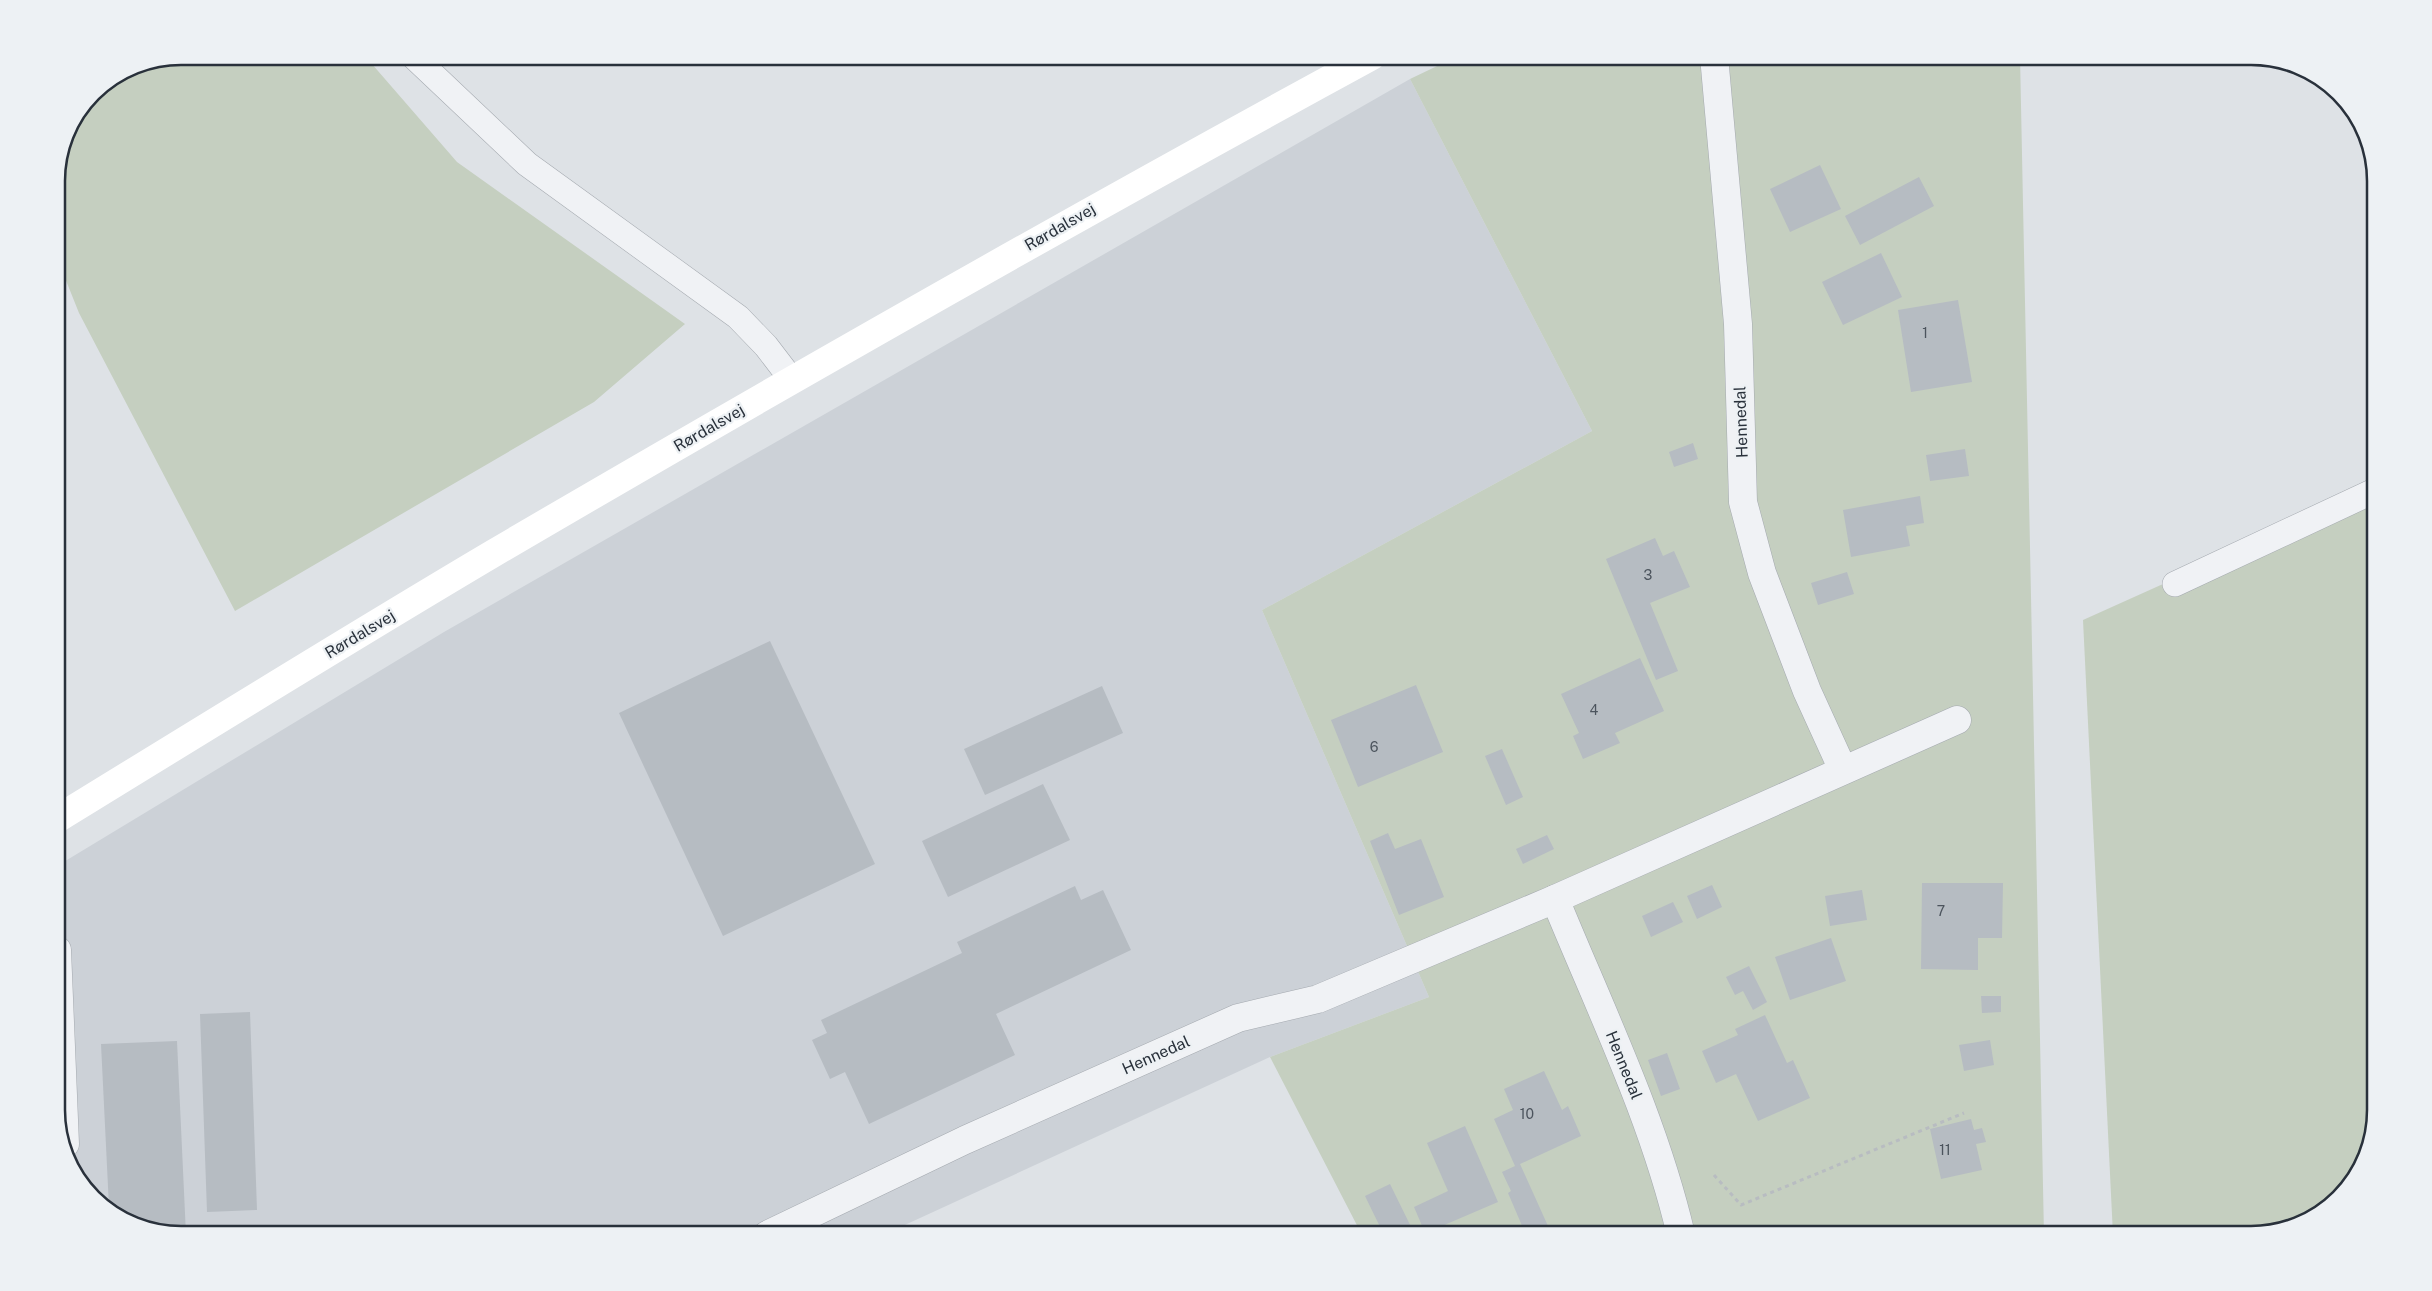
<svg xmlns="http://www.w3.org/2000/svg" width="2432" height="1291" viewBox="0 0 2432 1291" font-family="'Public Sans',sans-serif">
  <rect width="100%" height="100%" fill="#dee2e6"/>
  <!-- built -->
  <path fill="#ccd1d7" d="M1410,79L1592,431L1262,610L1429,997L1270,1057L883,1235H181L126,1222L77,1179L57,1118V866L444,632Z"/>
  <!-- green -->
  <g fill="#c5cfc0">
    <path d="M181,56H365L457,162L685,324L594,402L235,611L79,313L57,258V173L69,126L93,93L134,66Z"/>
    <path d="M1458,56H2020L2044,1235H1362L1270,1057L1429,997L1262,610L1592,431L1410,79Z"/>
    <path d="M2376,488V1110L2363,1165L2314,1218L2251,1235H2113L2083,620Z"/>
  </g>
  <!-- building -->
  <g fill="#b6bcc2">
    <path d="M1926,56H1954L1953,64L1926,63Z"/>
    <path d="M1820,165L1841,209L1790,232L1770,189Z"/>
    <path d="M1919,177L1934,206L1860,245L1845,216Z"/>
    <path d="M1881,253L1902,297L1843,325L1822,282Z"/>
    <path d="M1958,300L1972,382L1911,392L1898,310Z"/>
    <path d="M1693,443L1698,459L1674,467L1669,452Z"/>
    <path d="M1965,449L1969,476L1930,481L1926,455Z"/>
    <path d="M1920,496L1924,523L1906,526L1910,546L1851,557L1843,510Z"/>
    <path d="M1655,538L1663,556L1674,551L1690,587L1650,603L1678,671L1656,680L1606,559Z"/>
    <path d="M1847,572L1854,594L1818,605L1811,583Z"/>
    <path d="M770,641L875,864L723,936L619,713Z"/>
    <path d="M1640,658L1664,711L1615,733L1620,743L1583,759L1573,736L1579,733L1561,694Z"/>
    <path d="M1416,685L1443,752L1358,787L1331,720Z"/>
    <path d="M1102,686L1123,733L985,795L964,749Z"/>
    <path d="M1502,749L1523,797L1506,805L1485,756Z"/>
    <path d="M1043,784L1070,840L948,897L922,841Z"/>
    <path d="M1388,833L1395,849L1421,839L1444,897L1399,915L1370,841Z"/>
    <path d="M1547,835L1554,849L1523,864L1516,849Z"/>
    <path d="M1922,883H2003L2002,938H1978V970L1921,969Z"/>
    <path d="M1712,885L1722,907L1697,919L1687,896Z"/>
    <path d="M1075,886L1081,900L1103,890L1131,950L996,1014L1015,1055L869,1124L845,1072L830,1079L812,1040L827,1033L821,1020L962,953L957,942Z"/>
    <path d="M1862,890L1867,920L1830,926L1825,896Z"/>
    <path d="M1673,902L1683,922L1651,937L1642,916Z"/>
    <path d="M1831,938L1846,981L1790,1000L1775,957Z"/>
    <path d="M1749,966L1767,1002L1753,1010L1743,991L1735,995L1726,977Z"/>
    <path d="M1981,996H2001V1012L1982,1013Z"/>
    <path d="M250,1012L257,1210L207,1212L200,1014Z"/>
    <path d="M1765,1015L1787,1063L1793,1060L1810,1098L1758,1121L1736,1074L1716,1083L1702,1051L1738,1035L1735,1029Z"/>
    <path d="M1990,1040L1994,1065L1964,1071L1959,1045Z"/>
    <path d="M177,1041L186,1235L126,1222L109,1207L101,1044Z"/>
    <path d="M1667,1053L1680,1089L1661,1096L1648,1060Z"/>
    <path d="M1544,1071L1562,1110L1568,1106L1581,1136L1520,1164L1548,1226L1526,1235L1508,1193L1511,1191L1502,1172L1515,1166L1494,1119L1513,1110L1504,1089Z"/>
    <path d="M1971,1119L1974,1130L1982,1128L1986,1142L1976,1144L1982,1170L1941,1179L1930,1129Z"/>
    <path d="M1465,1126L1498,1202L1442,1226L1443,1230L1433,1235H1426L1414,1207L1448,1191L1427,1143Z"/>
    <path d="M1390,1184L1415,1235H1384L1365,1196Z"/>
  </g>
  <g fill="none" stroke-linecap="round" stroke-linejoin="round">
    <!-- lane casing -->
    <g stroke="#a4a9af" stroke-width="26">
      <g id="lane">
        <path d="M413,56L527,164L738,317L766,346L792,380"/>
        <path d="M2175,584L2376,490"/>
      </g>
    </g>
    <!-- street casing -->
    <g stroke="#a4a9af" stroke-width="29">
      <g id="street">
        <path d="M1714,56L1738,324L1743,502L1762,573L1807,691L1843,770"/>
        <path d="M1555,899C1600,1009 1654,1119 1681,1235"/>
        <path d="M57,950L65,1144"/>
        <path d="M767,1235L965,1140L1238,1018L1318,999L1555,899L1957,720"/>
      </g>
    </g>
    <!-- path -->
    <path stroke="#b8bcc1" stroke-width="3" stroke-dasharray="4 4" stroke-linecap="butt" d="M1714,1175L1741,1205L1964,1113"/>
    <!-- lane -->
    <use href="#lane" stroke="#f0f2f5" stroke-width="25"/>
    <!-- street -->
    <use href="#street" stroke="#f0f2f5" stroke-width="28"/>
    <!-- secondary -->
    <path stroke="#fff" stroke-width="28" d="M57,819C202,730 347,640 494,553C784,383 1076,217 1372,56"/>
  </g>
  <g text-anchor="middle" dominant-baseline="central" stroke-width="4.5" stroke-linejoin="round" paint-order="stroke">
    <!-- number labels -->
    <g font-size="14" fill="#4c545d">
      <text x="1925" y="333">1</text>
      <text x="1648" y="575">3</text>
      <text x="1594" y="710">4</text>
      <text x="1374" y="747">6</text>
      <text x="1941" y="911">7</text>
      <text x="1527" y="1114">10</text>
      <text x="1945" y="1150">11</text>
    </g>
    <!-- street labels -->
    <g font-size="16" fill="#29313b" stroke="#edf1f4">
      <text transform="translate(1060 227) rotate(-30)">Rørdalsvej</text>
      <text transform="translate(1741 422) rotate(-92)">Hennedal</text>
      <text transform="translate(709 428) rotate(-30)">Rørdalsvej</text>
      <text transform="translate(360 634) rotate(-31)">Rørdalsvej</text>
      <text transform="translate(1156 1055) rotate(-24)">Hennedal</text>
      <text transform="translate(1624 1065) rotate(68)">Hennedal</text>
    </g>
  </g>
  <!-- crop -->
  <path d="M0 0H2432V1291H0ZM181 65H2251A116 116 0 0 1 2367 181V1110A116 116 0 0 1 2251 1226H181A116 116 0 0 1 65 1110V181A116 116 0 0 1 181 65Z" fill="#edf1f4" fill-rule="evenodd"/>
  <path fill="none" stroke="#29313b" stroke-width="2.5" d="M181 65H2251A116 116 0 0 1 2367 181V1110A116 116 0 0 1 2251 1226H181A116 116 0 0 1 65 1110V181A116 116 0 0 1 181 65Z"/>
</svg>
